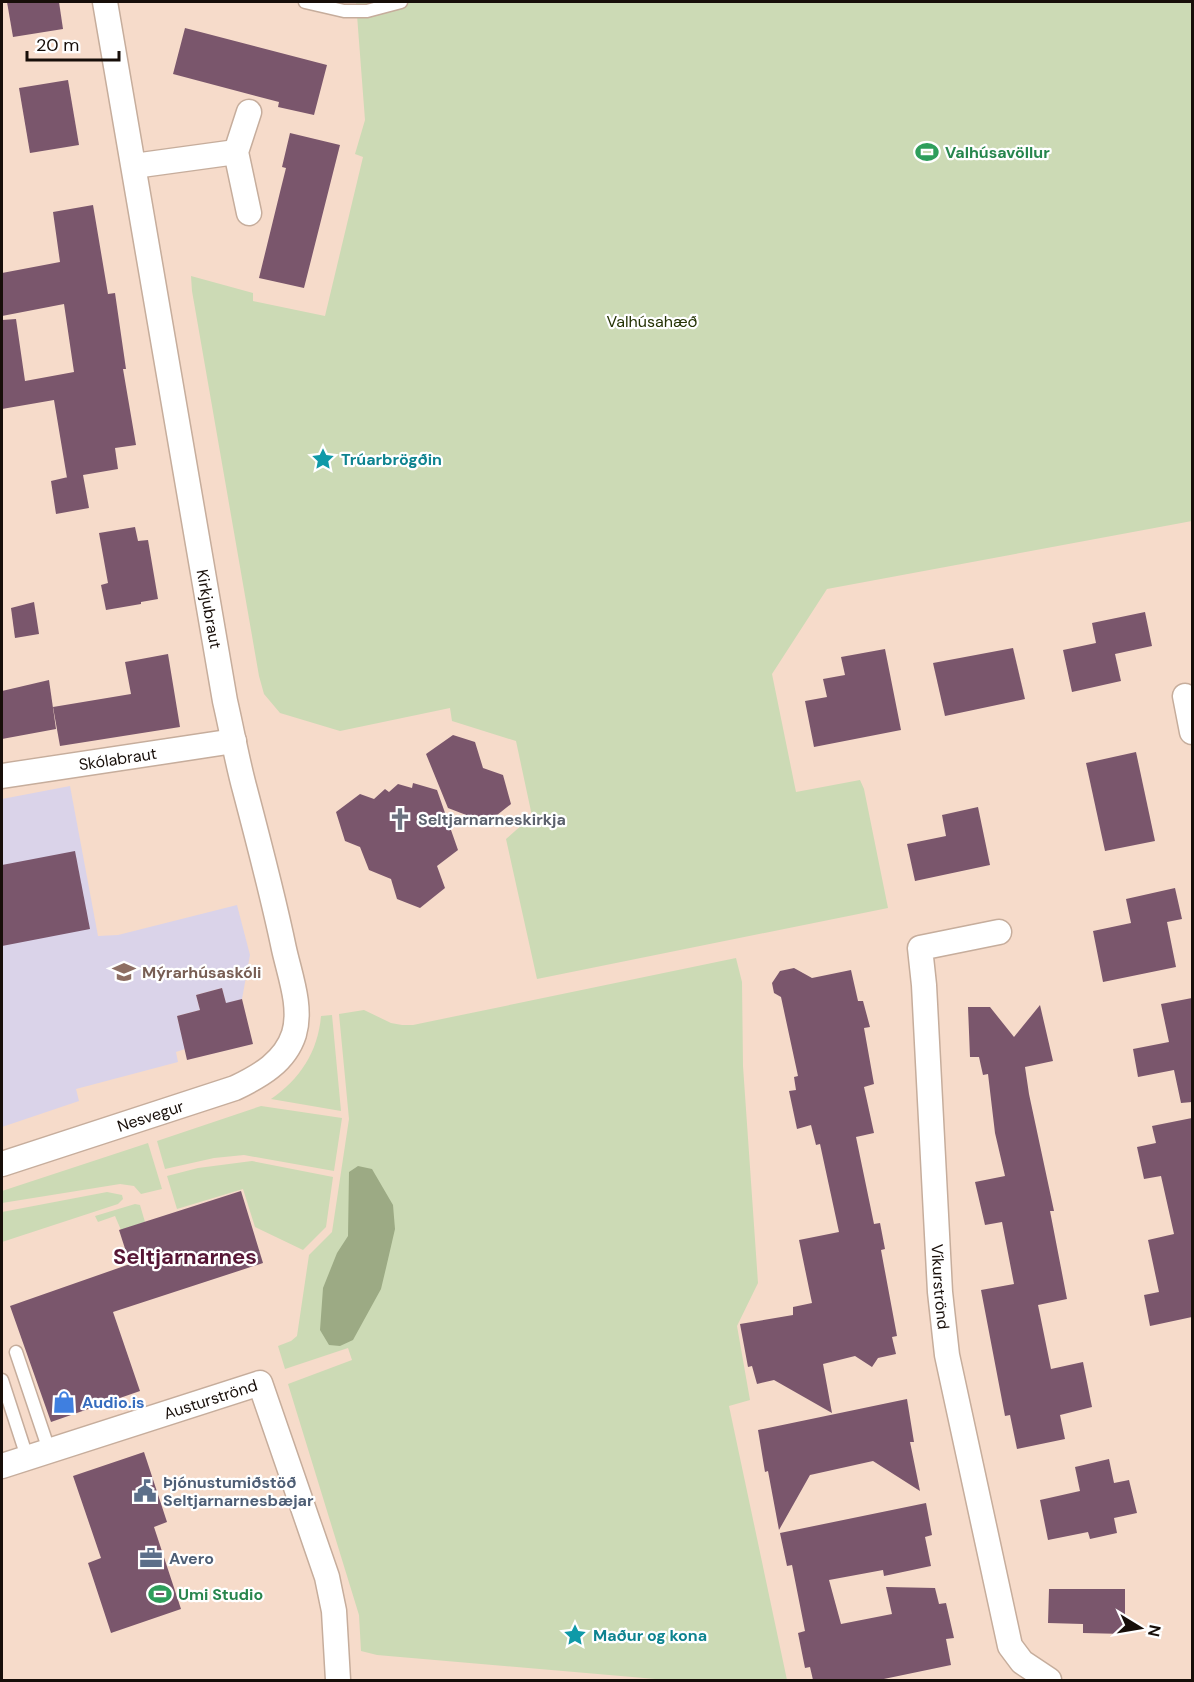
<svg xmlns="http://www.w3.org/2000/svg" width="1194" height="1682" viewBox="0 0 1194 1682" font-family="'DM Sans',sans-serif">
  <rect width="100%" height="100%" fill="#f6dbca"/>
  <!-- education -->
  <path fill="#dad3e9" d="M70,786L98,936L118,935L237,905L250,955L242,999L226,1004L222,988L196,995L200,1010L177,1016L185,1049L176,1052L178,1062L76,1089L79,1101L2,1127V799Z"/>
  <!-- green -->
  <g fill="#ccdab5">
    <path d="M356,2H1192V521L827,589L772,674L796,792L860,780L864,789L888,908L537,979L506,839L532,816L516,741L452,721L450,708L340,731L280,713L264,694L259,676L192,291L191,276L253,293V301L325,316L363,157L355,154L365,120Z"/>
    <path d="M736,958L742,982L743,1066L758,1283L737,1326L750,1400L729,1406L787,1680H667L377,1655L361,1651L359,1615L288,1384L352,1360L348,1348L285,1369L278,1346L291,1341L297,1336L309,1255L332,1232L349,1119L339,1014L364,1010L391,1023L402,1025H413Z"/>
    <path d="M332,1015L341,1111L271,1099C300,1079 318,1052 321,1016Z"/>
    <path d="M261,1106L342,1118L334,1171L244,1155L214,1158L165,1169L157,1141Z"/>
    <path d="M148,1143L162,1189L141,1194L134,1186L120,1184L2,1203V1191Z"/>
    <path d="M252,1161L333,1177L326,1227L303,1250L255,1227L243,1189L177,1209L167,1176L198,1168Z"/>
    <path d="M107,1192L122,1195L123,1199L118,1204L2,1242V1212Z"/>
    <path d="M135,1204L140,1205L145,1222L121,1230L115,1216L98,1222L95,1216Z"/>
  </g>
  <!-- forest -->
  <path fill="#9caa84" d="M358,1166L372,1169L393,1205L395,1229L386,1268L381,1289L353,1340L340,1346L329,1345L320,1330L323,1288L337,1253L348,1236L349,1172Z"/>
  <!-- building -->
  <g fill="#7a566c">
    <path d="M7,2H59L63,29L13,37Z"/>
    <path d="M185,28L327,65L314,115L278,107L279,102L173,74Z"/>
    <path d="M68,80L79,145L30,153L19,88Z"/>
    <path d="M290,133L340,145L304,288L259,278L281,188L286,168L282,167Z"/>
    <path d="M93,205L108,294L115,293L126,369H123L136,445L115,448L118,469L83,475L89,508L56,514L51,481L68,477L67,478L54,400L2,409V320L16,319L25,381L74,372L64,304L2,316V273L60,262L53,212Z"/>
    <path d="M135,527L138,541L148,540L158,599L141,602V604L106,610L101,585L108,583L99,533Z"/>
    <path d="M34,602L39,634L15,638L11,608Z"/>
    <path d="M1145,612L1152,646L1115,654L1121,681L1072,692L1063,650L1096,643L1092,623Z"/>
    <path d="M1013,648L1025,699L945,716L933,663Z"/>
    <path d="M885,649L901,730L814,747L805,701L827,697L823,679L845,675L841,657Z"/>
    <path d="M168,654L180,727L60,746L53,707L131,694L125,662Z"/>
    <path d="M49,680L56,729L2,739V691Z"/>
    <path d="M453,735L475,742L483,768L503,775L511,804L487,823L448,808L426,754Z"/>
    <path d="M1136,752L1155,841L1105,851L1086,763Z"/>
    <path d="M413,783L437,790L458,850L437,866L445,888L420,908L397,899L391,879L369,870L360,847L345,841L336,812L360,794L374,799L385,789L389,792L398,784L412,788Z"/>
    <path d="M978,807L990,865L915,881L907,844L946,836L942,815Z"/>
    <path d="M75,851L90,929L2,946V865Z"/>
    <path d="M1175,888L1182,919L1167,922L1176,967L1103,982L1093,931L1131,923L1126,899Z"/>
    <path d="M794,968L812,978L851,970L858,1001H863L870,1027L864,1028L874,1084L864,1087L874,1133L856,1137L874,1224L880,1223L885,1249L881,1250L897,1336L892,1337L896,1354L878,1358L872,1367L855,1356L823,1364L832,1413L774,1380L757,1384L752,1366L748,1367L740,1324L793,1315V1307L812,1303L799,1240L839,1232L820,1144L816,1145L811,1125L797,1129L789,1091L796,1090L794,1077L798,1076L781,997L774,993L772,983L780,971Z"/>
    <path d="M222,988L226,1003L242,999L253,1044L187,1060L177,1016L200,1010L196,995Z"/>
    <path d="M1192,998V1102L1181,1103L1174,1070L1138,1077L1133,1049L1169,1042L1161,1004Z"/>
    <path d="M1040,1005L1053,1061L1025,1067L1029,1094L1054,1211H1050L1067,1299L1038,1305L1051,1369L1083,1362L1092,1407L1060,1415L1065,1439L1017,1449L1010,1415L1005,1416L981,1290L1014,1284L1002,1222L985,1225L975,1182L1005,1176L995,1133L988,1074L983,1075L979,1057H970L968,1007H990L1014,1037Z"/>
    <path d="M1192,1118V1317L1150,1326L1144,1295L1159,1292L1148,1240L1174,1234L1161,1176L1144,1179L1137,1147L1156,1143L1152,1126Z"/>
    <path d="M241,1191L263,1263L113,1312L140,1391L51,1422L10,1306L130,1264L119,1230Z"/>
    <path d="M907,1399L914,1442H910L920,1491L873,1461L810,1475L779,1530L768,1471L765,1472L758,1430Z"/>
    <path d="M144,1452L167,1522L154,1527L181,1609L111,1633L88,1563L101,1558L73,1476Z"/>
    <path d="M1109,1459L1114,1483L1129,1480L1137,1513L1114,1518L1117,1533L1090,1539L1088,1532L1048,1540L1040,1500L1080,1491L1075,1467Z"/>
    <path d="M926,1503L932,1535L925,1537L931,1566L884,1576L883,1570L829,1580L841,1624L892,1614L886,1587L935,1588L939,1604L946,1603L954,1638L946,1639L951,1665L879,1680H813L810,1667L805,1668L798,1633L805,1631L792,1565L787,1566L780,1533Z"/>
    <path d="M1049,1589H1125V1634L1083,1633V1624L1048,1623Z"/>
  </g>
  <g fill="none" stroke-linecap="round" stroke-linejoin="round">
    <!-- lane casing -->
    <g stroke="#c6ad9c" stroke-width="15">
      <g id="lane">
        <path d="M305,2L344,11H367L401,2"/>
        <path d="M16,1352L49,1450"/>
        <path d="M2,1380L27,1457"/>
      </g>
    </g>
    <!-- street casing -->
    <g stroke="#c6ad9c" stroke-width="27">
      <g id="street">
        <path d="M249,112L236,152L249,213"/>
        <path d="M134,166L236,152"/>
        <path d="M1185,696L1192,732"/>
        <path id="s1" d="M2,776L234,741"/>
        <path id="s2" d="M999,932L920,948L924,985L940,1292L947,1355L1010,1646L1022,1662L1049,1680"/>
        <path id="s3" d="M2,1164L235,1088C260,1076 285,1062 294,1034C302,1007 290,976 284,949C273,896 259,843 245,790C237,761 232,731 225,701L105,2"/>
        <path id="s4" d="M2,1466L260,1383L327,1577L334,1611L338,1680"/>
      </g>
    </g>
    <!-- lane -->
    <use href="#lane" stroke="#fff" stroke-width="12"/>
    <!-- street -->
    <use href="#street" stroke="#fff" stroke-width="24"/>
  </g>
  <!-- icons -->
  <defs>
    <g id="stadium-bare" transform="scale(1.8)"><path d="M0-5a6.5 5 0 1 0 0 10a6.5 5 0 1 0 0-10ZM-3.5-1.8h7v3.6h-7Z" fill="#2e9e5b" stroke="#fff" stroke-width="2.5" paint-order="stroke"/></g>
    <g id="sight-bare" transform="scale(1.8)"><path d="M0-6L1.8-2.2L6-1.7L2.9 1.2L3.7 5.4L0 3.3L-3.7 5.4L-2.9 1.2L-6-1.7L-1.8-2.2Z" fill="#0f9aa8" stroke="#fff" stroke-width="2.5" paint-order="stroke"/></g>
    <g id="church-bare" transform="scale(1.8)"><path d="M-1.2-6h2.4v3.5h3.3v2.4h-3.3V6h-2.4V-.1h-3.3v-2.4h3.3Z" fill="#6b7280" stroke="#fff" stroke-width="2.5" paint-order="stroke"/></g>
    <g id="school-bare" transform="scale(1.8)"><path d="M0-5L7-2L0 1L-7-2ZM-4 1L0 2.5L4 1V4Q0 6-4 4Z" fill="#8d6e63" stroke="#fff" stroke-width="2.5" paint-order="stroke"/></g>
    <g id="shop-bare" transform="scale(1.8)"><path d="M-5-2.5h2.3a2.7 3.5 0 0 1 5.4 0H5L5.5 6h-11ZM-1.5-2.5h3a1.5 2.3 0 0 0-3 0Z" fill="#3f7fe0" stroke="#fff" stroke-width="2.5" paint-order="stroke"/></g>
    <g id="civic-bare" transform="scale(1.8)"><path d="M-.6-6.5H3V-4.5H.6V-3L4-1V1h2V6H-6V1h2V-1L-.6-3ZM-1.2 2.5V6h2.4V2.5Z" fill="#5c6f8a" stroke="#fff" stroke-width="2.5" paint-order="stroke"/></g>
    <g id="office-bare" transform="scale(1.8)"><path d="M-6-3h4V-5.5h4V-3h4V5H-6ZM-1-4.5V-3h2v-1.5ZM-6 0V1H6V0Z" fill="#5c6f8a" stroke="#fff" stroke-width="2.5" paint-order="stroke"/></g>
  </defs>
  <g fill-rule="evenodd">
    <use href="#stadium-bare" x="927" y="152"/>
    <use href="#sight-bare" x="323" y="459"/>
    <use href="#church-bare" x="400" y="819"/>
    <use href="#school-bare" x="124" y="972"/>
    <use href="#shop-bare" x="64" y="1402"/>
    <use href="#civic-bare" x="145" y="1491"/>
    <use href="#office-bare" x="151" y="1558"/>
    <use href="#stadium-bare" x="160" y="1594"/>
    <use href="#sight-bare" x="575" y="1635"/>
  </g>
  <g text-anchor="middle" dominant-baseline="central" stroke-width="4.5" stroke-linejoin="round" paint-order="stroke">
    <!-- leisure labels -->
    <g font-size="16" font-weight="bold" fill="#27864d" stroke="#fff" text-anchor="start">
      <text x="945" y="152">Valhúsavöllur</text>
      <text x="178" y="1594">Umi Studio</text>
    </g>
    <!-- park labels -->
    <g font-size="16" fill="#253305" stroke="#fff">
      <text x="652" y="321">Valhúsahæð</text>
    </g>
    <!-- culture labels -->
    <g font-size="16" font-weight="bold" fill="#0d838f" stroke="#fff" text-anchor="start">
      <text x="341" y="459">Trúarbrögðin</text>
      <text x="593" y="1635">Maður og kona</text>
    </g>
    <!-- street labels -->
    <g font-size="16" fill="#170e09" stroke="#fff">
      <text transform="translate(209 609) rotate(80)">Kirkjubraut</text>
      <text stroke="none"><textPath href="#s1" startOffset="117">Skólabraut</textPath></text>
      <text stroke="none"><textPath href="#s3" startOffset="156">Nesvegur</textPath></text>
      <text stroke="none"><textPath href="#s2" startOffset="420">Víkurströnd</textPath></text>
      <text stroke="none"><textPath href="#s4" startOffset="219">Austurströnd</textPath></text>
    </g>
    <!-- worship labels -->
    <g font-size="16" font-weight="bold" fill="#5b616d" stroke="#fff" text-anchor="start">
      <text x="418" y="819">Seltjarnarneskirkja</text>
    </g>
    <!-- education labels -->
    <g font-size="16" font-weight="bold" fill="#785e54" stroke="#fff" text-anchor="start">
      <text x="142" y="972">Mýrarhúsaskóli</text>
    </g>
    <!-- shop labels -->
    <g font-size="16" font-weight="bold" fill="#366cbe" stroke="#fff" text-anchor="start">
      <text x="82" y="1402">Audio.is</text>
    </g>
    <!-- service labels -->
    <g font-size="16" font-weight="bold" fill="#4e5e75" stroke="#fff" text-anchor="start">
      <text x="163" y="1482">Þjónustumiðstöð<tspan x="163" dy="18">Seltjarnarnesbæjar</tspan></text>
      <text x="169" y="1558">Avero</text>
    </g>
    <!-- district labels -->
    <g font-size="22" font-weight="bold" fill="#561535" stroke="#fff">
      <text x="185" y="1256">Seltjarnarnes</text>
    </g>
  </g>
  <!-- border -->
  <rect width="1194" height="1682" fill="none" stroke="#170e09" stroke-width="6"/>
  <!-- north arrow -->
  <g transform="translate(1140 1628) rotate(101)" stroke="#ffffff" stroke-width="4.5" paint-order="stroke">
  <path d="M0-4.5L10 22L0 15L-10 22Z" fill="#170e09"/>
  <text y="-9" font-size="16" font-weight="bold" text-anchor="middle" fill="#170e09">N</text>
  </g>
  <!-- scale -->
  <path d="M27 51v9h92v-9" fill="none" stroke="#170e09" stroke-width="3"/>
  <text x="36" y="51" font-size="18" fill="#170e09" stroke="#ffffff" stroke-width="4.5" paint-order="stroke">20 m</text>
</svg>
